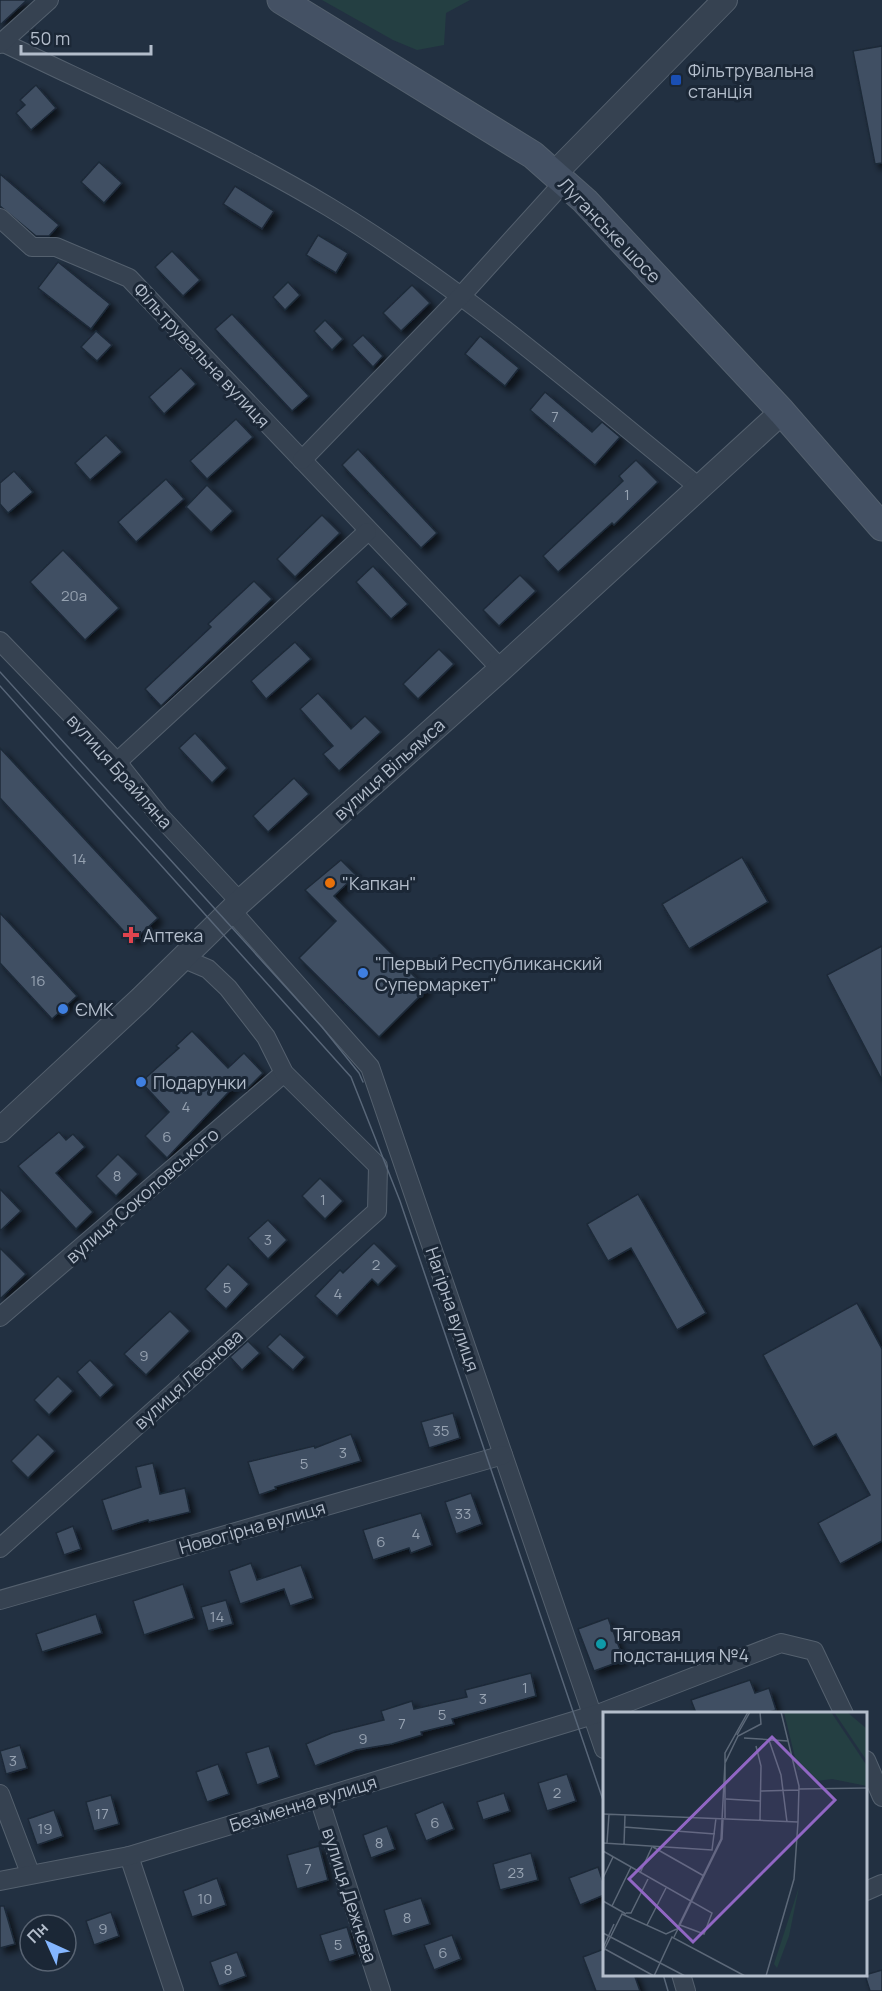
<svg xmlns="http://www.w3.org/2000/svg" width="882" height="1991" viewBox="0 0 882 1991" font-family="Manrope,sans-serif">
  <defs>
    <filter id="shadow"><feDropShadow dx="5" dy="5" stdDeviation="3" flood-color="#0009"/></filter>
  </defs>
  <rect width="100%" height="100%" fill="#223041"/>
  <!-- green -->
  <path fill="#243f42" d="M322,0H470L446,13L444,45L417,50L393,40Z"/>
  <!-- building -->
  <g fill="#405064" stroke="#1d2938" stroke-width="1.5" filter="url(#shadow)">
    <path d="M0,0H27L0,25Z"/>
    <path d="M882,46V163L875,164L853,51Z"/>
    <path d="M36,85L56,108L31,130L16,113L25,105L20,100Z"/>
    <path d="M99,162L122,183L104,203L81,182Z"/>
    <path d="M0,174L59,225L49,236H36L0,206Z"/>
    <path d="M235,186L274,211L262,229L223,204Z"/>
    <path d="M318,235L348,253L336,273L306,255Z"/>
    <path d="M172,251L200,280L183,296L155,267Z"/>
    <path d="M58,262L110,304L91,329L38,288Z"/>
    <path d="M288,282L300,295L285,310L273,297Z"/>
    <path d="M412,285L430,303L401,331L383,313Z"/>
    <path d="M232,314L309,396L292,411L215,329Z"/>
    <path d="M325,320L343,339L332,350L314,331Z"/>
    <path d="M96,331L112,345L97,361L81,347Z"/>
    <path d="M363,335L383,356L373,367L352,345Z"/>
    <path d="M480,336L519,368L505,386L465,354Z"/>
    <path d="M181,368L196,384L164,414L149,397Z"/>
    <path d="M545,392L592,432L602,422L620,437L595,465L530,410Z"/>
    <path d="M236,419L253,437L207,479L190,461Z"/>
    <path d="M106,435L122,452L90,480L75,463Z"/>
    <path d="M358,449L437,533L421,548L342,465Z"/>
    <path d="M636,460L658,482L614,525L612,523L558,572L543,556L623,481L619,476Z"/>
    <path d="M14,471L33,492L8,513L0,504V483Z"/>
    <path d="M166,479L184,499L136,542L118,522Z"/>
    <path d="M207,485L233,511L211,532L186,507Z"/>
    <path d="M322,515L340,533L295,577L277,559Z"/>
    <path d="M63,550L119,608L85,640L30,582Z"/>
    <path d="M373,566L408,604L391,619L356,582Z"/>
    <path d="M520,575L536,591L499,626L483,610Z"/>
    <path d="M254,581L272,599L161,706L145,689L211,627L208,624Z"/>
    <path d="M295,642L311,659L266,699L251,681Z"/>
    <path d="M439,649L454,664L418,699L403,684Z"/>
    <path d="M318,693L351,729L365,716L381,732L339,771L323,754L333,746L300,709Z"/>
    <path d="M195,733L227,768L212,783L179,748Z"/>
    <path d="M0,748L158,918L133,941L0,798Z"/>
    <path d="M294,778L309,794L268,832L253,816Z"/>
    <path d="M742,857L768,902L689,949L662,904Z"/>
    <path d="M341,860L356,875L334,896L427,989L379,1037L299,958L336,921L305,890Z"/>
    <path d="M0,913L77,996L52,1019L0,963Z"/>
    <path d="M882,946V1080L827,975Z"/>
    <path d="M192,1031L228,1068L244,1053L263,1073L246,1090L238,1082L167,1158L145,1136L169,1112L141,1082L179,1048L176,1046Z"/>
    <path d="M59,1132L66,1140L73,1134L85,1147L56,1173L93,1212L76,1229L18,1166Z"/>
    <path d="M118,1154L138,1174L116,1196L96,1176Z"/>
    <path d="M320,1178L343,1201L325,1219L302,1196Z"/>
    <path d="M0,1189L21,1211L0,1231Z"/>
    <path d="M638,1194L706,1313L677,1330L631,1248L608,1261L587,1224Z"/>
    <path d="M268,1220L287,1240L268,1259L248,1238Z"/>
    <path d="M374,1243L397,1266L378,1285L372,1279L337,1316L315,1296L340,1270L343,1273Z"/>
    <path d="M0,1248L26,1274L0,1299Z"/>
    <path d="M228,1264L249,1284L226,1309L205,1289Z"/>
    <path d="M857,1303L882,1349V1541L840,1564L818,1523L870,1495L836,1434L813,1447L763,1355Z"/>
    <path d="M170,1311L190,1331L146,1375L124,1354Z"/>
    <path d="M280,1334L305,1357L293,1370L267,1347Z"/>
    <path d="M248,1341L260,1353L242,1370L230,1357Z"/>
    <path d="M90,1360L114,1385L100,1398L77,1372Z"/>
    <path d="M58,1376L73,1391L49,1415L34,1400Z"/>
    <path d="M453,1413L460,1438L429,1448L421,1422Z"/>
    <path d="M38,1434L55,1451L28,1478L11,1461Z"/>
    <path d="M351,1434L361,1461L275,1487L276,1489L259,1495L248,1462L314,1446L315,1448Z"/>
    <path d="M153,1463L160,1494L185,1488L190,1512L149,1522L148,1520L112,1531L102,1500L141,1487L136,1467Z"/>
    <path d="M471,1493L482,1524L456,1534L445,1502Z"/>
    <path d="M421,1513L432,1545L411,1553L409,1548L373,1560L363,1530Z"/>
    <path d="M73,1526L81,1549L64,1555L56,1533Z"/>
    <path d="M251,1563L257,1580L301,1565L313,1598L290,1606L284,1589L240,1604L229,1571Z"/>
    <path d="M183,1584L194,1618L144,1635L133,1601Z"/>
    <path d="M226,1600L233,1624L208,1631L201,1607Z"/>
    <path d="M96,1614L102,1633L42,1652L36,1634Z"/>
    <path d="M608,1618L624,1660L594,1671L578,1629Z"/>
    <path d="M531,1673L536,1696L452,1719L454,1724L421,1732L422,1735L392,1744L356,1750L315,1766L306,1744L332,1733L384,1720L381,1711L412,1701L414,1709L467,1697L465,1690Z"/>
    <path d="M750,1680L755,1693L769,1688L776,1710L766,1713H696L691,1700Z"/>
    <path d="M20,1745L27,1768L6,1774L0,1751Z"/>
    <path d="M269,1746L279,1777L257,1785L246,1753Z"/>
    <path d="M218,1764L229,1794L207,1802L196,1772Z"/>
    <path d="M567,1774L576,1801L547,1811L538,1783Z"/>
    <path d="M504,1793L510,1811L483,1820L477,1802Z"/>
    <path d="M111,1795L119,1824L94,1831L86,1802Z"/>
    <path d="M443,1802L454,1829L426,1841L415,1814Z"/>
    <path d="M54,1810L63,1836L37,1845L28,1819Z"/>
    <path d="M387,1826L395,1849L371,1858L363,1835Z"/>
    <path d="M319,1846L328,1880L297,1889L287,1855Z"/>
    <path d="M531,1853L538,1880L500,1890L493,1864Z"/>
    <path d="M598,1867L604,1885V1895L580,1905L569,1878Z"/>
    <path d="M217,1878L226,1905L192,1917L183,1891Z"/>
    <path d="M421,1898L430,1924L392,1936L384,1910Z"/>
    <path d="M0,1906H4L15,1944L0,1948Z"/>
    <path d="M111,1912L119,1936L94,1945L86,1921Z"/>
    <path d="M347,1927L355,1954L329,1962L320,1935Z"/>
    <path d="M452,1935L461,1959L434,1970L424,1945Z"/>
    <path d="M604,1949V1974H634L640,1991H596L583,1957Z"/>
    <path d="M237,1952L246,1976L219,1986L210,1962Z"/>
    <path d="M882,1970V1991H870L865,1975Z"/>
  </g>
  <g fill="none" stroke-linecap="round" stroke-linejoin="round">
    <!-- minor casing -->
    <g stroke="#54606e" stroke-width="20">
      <g id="minor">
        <path d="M2,42C112,95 225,145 329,207C462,287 580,391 700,488"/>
        <path d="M0,44L49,0"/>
        <path d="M0,218L32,247H56L129,278L501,669"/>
        <path d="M302,460L461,296L564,182"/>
        <path d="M0,641L117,762L159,815L240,902"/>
        <path d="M117,762L367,532"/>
        <path d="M231,910L370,1067L604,1749"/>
        <path d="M0,1317L284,1073"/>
        <path d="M0,1548L377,1211L378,1166L284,1073L266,1037L228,988L208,969L182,958"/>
        <path d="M0,1600L503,1455"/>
        <path d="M866,1760L882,1797"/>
        <path d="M0,1794L30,1873"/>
        <path d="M319,1798L381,1991"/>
        <path d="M129,1856L174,1991"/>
        <path d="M0,1881L129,1856L603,1712L781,1643L814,1651L844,1714"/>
        <path d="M866,1891L882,1884"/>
        <path d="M681,1974L686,1991"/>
      </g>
    </g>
    <!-- tertiary casing -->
    <g stroke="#54606e" stroke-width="26">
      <g id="tertiary">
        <path d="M555,173L725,0"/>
        <path d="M0,1130L141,999L240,902L501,669L782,412"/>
      </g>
    </g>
    <!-- secondary casing -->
    <g stroke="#54606e" stroke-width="29">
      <path id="secondary" d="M281,0L533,155L585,201L782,412L882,527"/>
    </g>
    <!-- minor -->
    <use href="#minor" stroke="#364251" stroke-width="18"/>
    <!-- tertiary -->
    <use href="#tertiary" stroke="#364251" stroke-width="24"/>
    <!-- secondary -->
    <use href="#secondary" stroke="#445164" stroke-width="27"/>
    <!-- tram -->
    <g stroke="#586678" stroke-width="1.5">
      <path d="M0,672L322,1027L359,1073L363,1082"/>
      <path d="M0,686L351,1077L400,1201L604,1803"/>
      <path d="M663,1974L668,1991"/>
    </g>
  </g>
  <!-- markers -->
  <rect fill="#1a4fb4" stroke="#1b2736" stroke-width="2" x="670" y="74" width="12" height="12" rx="3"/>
  <circle fill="#e8710a" stroke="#1b2736" stroke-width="2" cx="330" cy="883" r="6"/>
  <path fill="#e0444e" stroke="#1b2736" stroke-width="2" d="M128 926h6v6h6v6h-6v6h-6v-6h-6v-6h6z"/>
  <g fill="#3f7fe0" stroke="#1b2736" stroke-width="2">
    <circle cx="363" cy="973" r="6"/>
    <circle cx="63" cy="1009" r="6"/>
    <circle cx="141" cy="1082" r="6"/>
  </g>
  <circle fill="#0f9aa8" stroke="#1b2736" stroke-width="2" cx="601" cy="1644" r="6"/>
  <g text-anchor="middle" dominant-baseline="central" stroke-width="6" stroke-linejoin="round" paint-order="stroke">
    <!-- number labels -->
    <g font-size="15" fill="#96a2b1">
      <text x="555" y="416">7</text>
      <text x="627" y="494">1</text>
      <text x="74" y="595">20а</text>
      <text x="79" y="858">14</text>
      <text x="38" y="980">16</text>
      <text x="186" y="1106">4</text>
      <text x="167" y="1136">6</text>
      <text x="117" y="1175">8</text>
      <text x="323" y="1199">1</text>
      <text x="268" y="1239">3</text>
      <text x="376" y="1264">2</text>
      <text x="227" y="1287">5</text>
      <text x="338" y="1293">4</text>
      <text x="144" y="1355">9</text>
      <text x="441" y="1430">35</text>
      <text x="343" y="1452">3</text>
      <text x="304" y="1463">5</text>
      <text x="463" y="1513">33</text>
      <text x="416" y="1533">4</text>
      <text x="381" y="1541">6</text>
      <text x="217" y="1616">14</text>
      <text x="525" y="1687">1</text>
      <text x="483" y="1698">3</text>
      <text x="442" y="1714">5</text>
      <text x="402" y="1723">7</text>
      <text x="363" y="1738">9</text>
      <text x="13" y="1760">3</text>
      <text x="557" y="1792">2</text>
      <text x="102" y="1813">17</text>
      <text x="435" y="1822">6</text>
      <text x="45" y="1828">19</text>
      <text x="379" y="1842">8</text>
      <text x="308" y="1868">7</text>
      <text x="516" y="1872">23</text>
      <text x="205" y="1898">10</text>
      <text x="407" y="1917">8</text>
      <text x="103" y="1928">9</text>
      <text x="338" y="1944">5</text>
      <text x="443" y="1952">6</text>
      <text x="228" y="1969">8</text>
    </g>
    <!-- poi labels -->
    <g font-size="18" fill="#b3bdcb" stroke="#1b2736" text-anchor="start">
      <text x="688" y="70">Фільтрувальна<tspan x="688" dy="21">станція</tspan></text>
      <text x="342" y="883">"Капкан"</text>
      <text x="143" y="935">Аптека</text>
      <text x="375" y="963">"Первый Республиканский<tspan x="375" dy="21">Супермаркет"</tspan></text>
      <text x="75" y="1009">ЄМК</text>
      <text x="153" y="1082">Подарунки</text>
      <text x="613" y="1634">Тяговая<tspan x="613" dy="21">подстанция №4</tspan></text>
    </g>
    <!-- street labels -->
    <g font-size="18" fill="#b3bdcb" stroke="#1b2736">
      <text transform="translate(610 230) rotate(46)">Луганське шосе</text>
      <text transform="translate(202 355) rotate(47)">Фільтрувальна вулиця</text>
      <text transform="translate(389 769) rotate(-42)">вулиця Вільямса</text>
      <text transform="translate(120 771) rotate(48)">вулиця Брайляна</text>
      <text transform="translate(142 1195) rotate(-41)">вулиця Соколовського</text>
      <text transform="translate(453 1309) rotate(71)">Нагірна вулиця</text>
      <text transform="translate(188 1379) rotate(-42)">вулиця Леонова</text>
      <text transform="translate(252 1527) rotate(-16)">Новогірна вулиця</text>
      <text transform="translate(303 1803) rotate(-17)">Безіменна вулиця</text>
      <text transform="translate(350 1895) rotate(72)">вулиця Дежнєва</text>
    </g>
  </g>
  <!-- overview -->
  <g transform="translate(603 1712)">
    <rect width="264" height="264" fill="#223041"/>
    <path d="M181,0H228L264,54V74L229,67L214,69L205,59L195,58ZM231,0H244L264,17V49ZM196,175L186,224L174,256L171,252Z" fill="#243f42"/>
    <path fill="none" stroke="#5c6878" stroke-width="1.5" d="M134,23L147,0M141,26L185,29M166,28L178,63L184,110M153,34L158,54L157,108M196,77L264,76M158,79L196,78M123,87L157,89M0,102L195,110M122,106V41L145,0M21,115L112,122M0,131L109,138L113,106M4,131L6,102M21,133L22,103M50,135L101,164M0,139L109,201L101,222L77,213M37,161L49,135M0,166L10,145M0,189L23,202M9,194L28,155M23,201H28L45,167M44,213L63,176M0,221L82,264M71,225L119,127L120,106M0,236L51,264M0,236L11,212M0,240L19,202L63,222L74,217L118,127L122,51L135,24L158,12L157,0M51,264L69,225L142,264M163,264L191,167L195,110L196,74L178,0"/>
    <path fill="#9166c4" fill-opacity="0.15" stroke="#9166c4" stroke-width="3" d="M169,25L232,88L90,230L26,167Z"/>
    <rect width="264" height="264" fill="none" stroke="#b3bdcb" stroke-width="3"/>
  </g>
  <!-- north arrow -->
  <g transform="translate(48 1943) rotate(315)"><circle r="28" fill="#1b2736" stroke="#586372" stroke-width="1.5"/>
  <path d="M0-4.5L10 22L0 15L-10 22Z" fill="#84b6ff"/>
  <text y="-9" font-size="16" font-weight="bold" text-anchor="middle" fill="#b3bdcb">Пн</text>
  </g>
  <!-- scale -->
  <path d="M21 45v9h130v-9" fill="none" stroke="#b3bdcb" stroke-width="3"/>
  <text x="30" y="45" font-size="18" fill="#b3bdcb" stroke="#1b2736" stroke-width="4.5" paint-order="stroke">50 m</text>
</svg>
